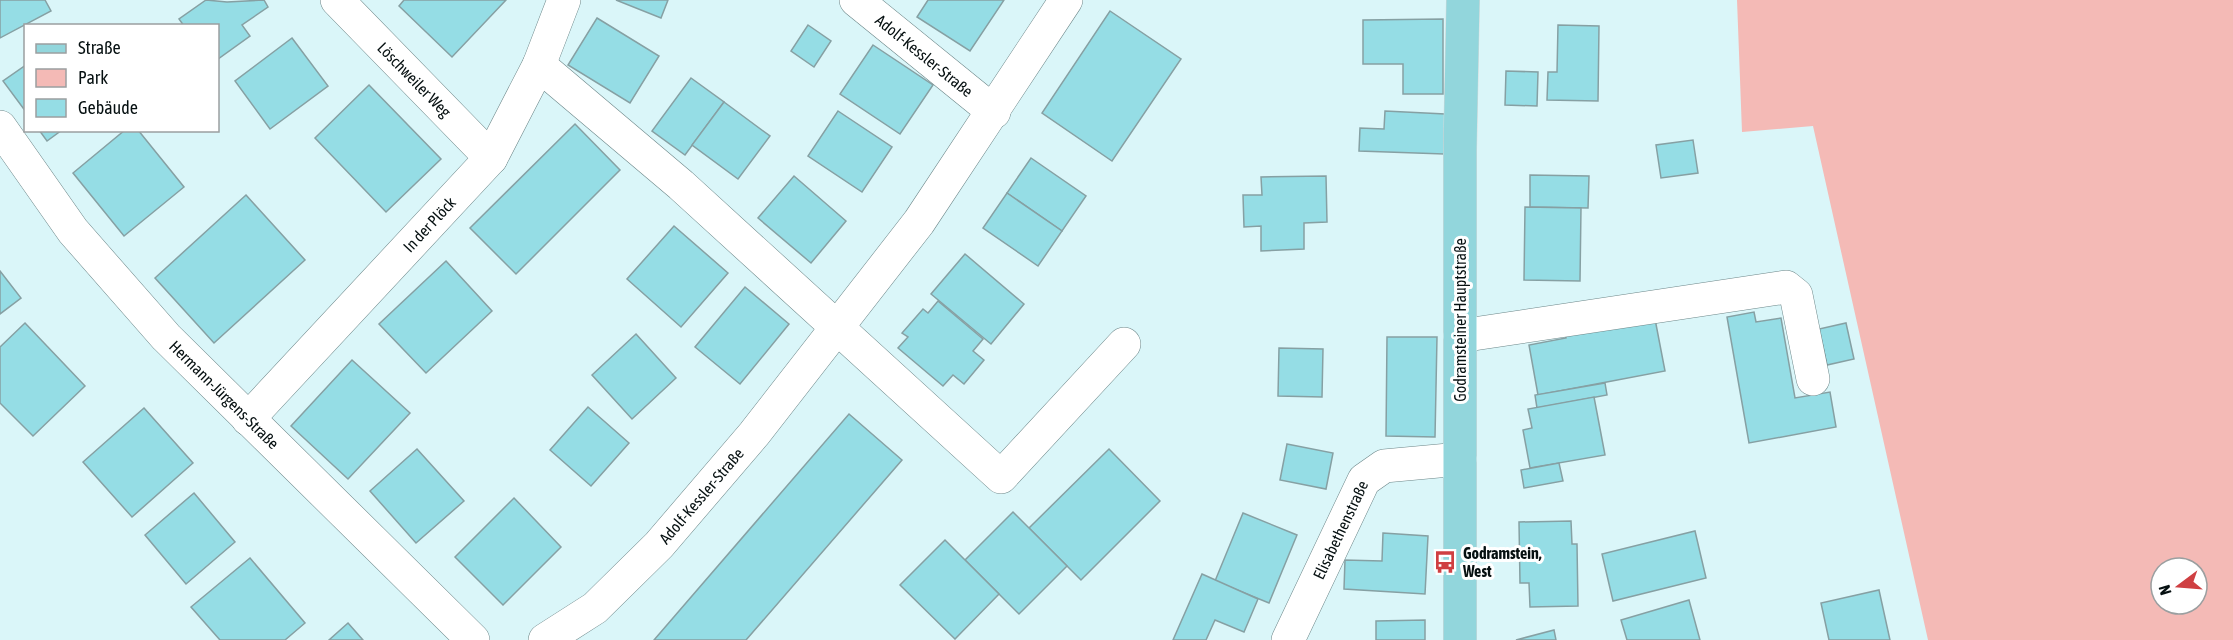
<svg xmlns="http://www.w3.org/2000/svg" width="2233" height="640" viewBox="0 0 2233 640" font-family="'Asap Condensed',sans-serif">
  <rect width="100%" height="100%" fill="#daf6f9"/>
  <!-- green -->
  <path fill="#f4bab6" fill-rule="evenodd" d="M1737,0H2233V640H1928L1813,126L1742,132ZM2161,568H2197V604H2161Z"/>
  <!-- building -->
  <g fill="#95dde5" stroke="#86a0a3" stroke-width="1.5">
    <path d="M0,0H45L51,11L0,38Z"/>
    <path d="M206,0L227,2L264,0L268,7L242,25L250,36L218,59V26H184L179,19Z"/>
    <path d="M404,0H506L452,57L399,6Z"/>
    <path d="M616,0H668L661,18Z"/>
    <path d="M928,0H1004L970,51L917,17Z"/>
    <path d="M1110,11L1181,59L1112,161L1042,113Z"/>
    <path d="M597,18L659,56L630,103L568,65Z"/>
    <path d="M1443,19V94H1403V64H1363V20Z"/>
    <path d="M808,25L831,41L814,67L791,51Z"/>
    <path d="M1558,25L1599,26L1598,101L1547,100L1548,72H1557Z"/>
    <path d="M292,38L328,86L270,129L235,81Z"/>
    <path d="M873,45L933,85L900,134L840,94Z"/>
    <path d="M26,65V112L3,81Z"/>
    <path d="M1506,71L1538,72L1537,106L1505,105Z"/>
    <path d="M691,78L724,102L685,155L652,131Z"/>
    <path d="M369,85L441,159L386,212L315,138Z"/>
    <path d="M724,102L770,136L738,179L692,145Z"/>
    <path d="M838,111L892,147L862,192L808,156Z"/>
    <path d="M1385,111L1445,114L1444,154L1359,151L1360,128L1384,129Z"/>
    <path d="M575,124L620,170L516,274L470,228Z"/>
    <path d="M39,130H62L47,141Z"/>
    <path d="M125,130H138L184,187L124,236L73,173Z"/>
    <path d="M1693,140L1698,173L1661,178L1656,145Z"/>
    <path d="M1031,158L1086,196L1062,231L1007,193Z"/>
    <path d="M1530,175L1589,176L1588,208L1530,207Z"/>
    <path d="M794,176L846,221L811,263L758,218Z"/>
    <path d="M1326,176L1327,222L1304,223V249L1261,251V226L1244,227L1243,195H1262L1261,177Z"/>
    <path d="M1007,193L1062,231L1038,266L983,228Z"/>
    <path d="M246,195L305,260L214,343L155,278Z"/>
    <path d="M1525,207L1581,208L1580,281L1524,280Z"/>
    <path d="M674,226L728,273L681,327L627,279Z"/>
    <path d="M965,254L1024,304L991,344L931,294Z"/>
    <path d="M446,261L492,311L426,373L379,324Z"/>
    <path d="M0,271L21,298L0,314Z"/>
    <path d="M745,287L789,324L740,384L695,347Z"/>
    <path d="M938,301L983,339L973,351L984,360L964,384L953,375L943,386L898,348L908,337L902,333L923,309L928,313Z"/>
    <path d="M1754,312L1756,322L1781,318L1795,398L1830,392L1836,427L1749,443L1727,317Z"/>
    <path d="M1655,319L1665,371L1538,395L1529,345L1566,338L1565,331Z"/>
    <path d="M25,323L85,386L33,436L0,403V347Z"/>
    <path d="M1846,323L1854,359L1827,365L1819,329Z"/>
    <path d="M636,334L676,378L632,419L592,375Z"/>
    <path d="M1387,337H1437L1435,437L1386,436Z"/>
    <path d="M1279,348L1323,349L1322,397L1278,396Z"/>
    <path d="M352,360L410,413L348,479L291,426Z"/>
    <path d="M1605,383L1607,395L1537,408L1535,395Z"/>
    <path d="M1594,397L1605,455L1530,468L1523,430L1532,428L1528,409Z"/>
    <path d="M588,407L629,443L591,486L550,450Z"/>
    <path d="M144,408L193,463L132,517L83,462Z"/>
    <path d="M849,414L902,460L746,640H654Z"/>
    <path d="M1287,444L1333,453L1326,489L1280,480Z"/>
    <path d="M417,449L464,501L416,543L370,491Z"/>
    <path d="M1109,449L1160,501L1081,580L1029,528Z"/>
    <path d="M1559,463L1563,481L1524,488L1521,470Z"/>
    <path d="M194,493L235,542L186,584L145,535Z"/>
    <path d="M514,498L561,547L503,605L455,557Z"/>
    <path d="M1013,512L1067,566L1019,614L965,560Z"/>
    <path d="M1243,513L1297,535L1269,603L1215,581Z"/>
    <path d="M1571,521L1572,544H1577L1578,606L1530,607L1529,583H1520L1519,522Z"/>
    <path d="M1695,531L1706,578L1613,601L1602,554Z"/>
    <path d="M1383,533L1428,536L1425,594L1344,589L1345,560L1382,561Z"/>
    <path d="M945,540L999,594L955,639L900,585Z"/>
    <path d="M250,558L305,623L285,640H220L191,607Z"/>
    <path d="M1202,574L1258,599L1244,632L1215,620L1206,640H1173Z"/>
    <path d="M1879,590L1890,640H1829L1821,603Z"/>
    <path d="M1689,600L1700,640H1627L1621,620Z"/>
    <path d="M1425,620V640H1376V621Z"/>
    <path d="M348,623L363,640H329Z"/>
    <path d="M1554,630L1556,640H1516Z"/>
  </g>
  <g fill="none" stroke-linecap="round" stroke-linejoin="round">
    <!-- minor casing -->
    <g stroke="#6c8688" stroke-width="34">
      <g id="minor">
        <path id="s1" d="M337,0L491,158"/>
        <path id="s2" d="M856,0L994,112"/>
        <path d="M539,65L681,185L1001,477L1124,344"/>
        <path id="s3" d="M0,127L73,231L166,337L473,640"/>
        <path d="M1460,336L1786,287L1796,295L1813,379"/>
        <path id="s4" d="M248,419L491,158L539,65L564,0"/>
        <path id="s5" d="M545,640L595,608L659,545L754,434L919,222L1066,0"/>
        <path id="s6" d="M1288,640L1364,480L1384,466L1460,459"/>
      </g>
    </g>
    <!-- major casing -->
    <g stroke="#d7d9d9" stroke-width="34">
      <path id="major" d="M1460,640V150L1463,0"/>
    </g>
    <!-- minor -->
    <use href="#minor" stroke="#fff" stroke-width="33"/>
    <!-- major -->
    <use href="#major" stroke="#92d6dc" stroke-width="33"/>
  </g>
  <!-- icons -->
  <defs>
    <g id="bus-bare" transform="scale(1.8)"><path d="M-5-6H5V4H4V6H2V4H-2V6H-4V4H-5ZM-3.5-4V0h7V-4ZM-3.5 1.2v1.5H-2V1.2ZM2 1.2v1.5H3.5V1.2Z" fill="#cf3f42" stroke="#fff" stroke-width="2.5" paint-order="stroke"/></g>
  </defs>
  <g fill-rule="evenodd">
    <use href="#bus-bare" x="1445" y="562"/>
  </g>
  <g text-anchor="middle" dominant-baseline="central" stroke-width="6" stroke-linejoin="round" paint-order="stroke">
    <!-- street labels -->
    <g font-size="16" fill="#061011" stroke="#fff">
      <text stroke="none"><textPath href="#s2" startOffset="88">Adolf-Kessler-Straße</textPath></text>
      <text stroke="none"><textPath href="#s1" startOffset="111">Löschweiler Weg</textPath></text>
      <text stroke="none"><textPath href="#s4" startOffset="266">In der Plöck</textPath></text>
      <text transform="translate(1460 320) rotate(-90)">Godramsteiner Hauptstraße</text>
      <text stroke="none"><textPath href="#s3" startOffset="350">Hermann-Jürgens-Straße</textPath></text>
      <text stroke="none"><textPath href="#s5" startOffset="214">Adolf-Kessler-Straße</textPath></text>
      <text stroke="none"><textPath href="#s6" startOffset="122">Elisabethenstraße</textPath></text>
    </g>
    <!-- poi labels -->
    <g font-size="16" font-weight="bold" fill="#061011" stroke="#fff" text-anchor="start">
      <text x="1463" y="553">Godramstein,<tspan x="1463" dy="18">West</tspan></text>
    </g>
  </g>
  <!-- legend -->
  <rect x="24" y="24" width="195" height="108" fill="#ffffff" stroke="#9b9fa0" stroke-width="1.5"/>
  <rect x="36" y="44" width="30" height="9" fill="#92d6dc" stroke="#9b9fa0" stroke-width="1.5"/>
  <text x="78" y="54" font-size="18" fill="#061011">Straße</text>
  <rect x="36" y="69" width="30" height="18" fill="#f4bab6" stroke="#9b9fa0" stroke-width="1.5"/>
  <text x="78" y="84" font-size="18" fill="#061011">Park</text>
  <rect x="36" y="99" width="30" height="18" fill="#95dde5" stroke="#9b9fa0" stroke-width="1.5"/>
  <text x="78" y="114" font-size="18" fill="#061011">Gebäude</text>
  <!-- north arrow -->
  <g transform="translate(2179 586) rotate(254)"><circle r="28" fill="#ffffff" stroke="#9b9fa0" stroke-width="1.5"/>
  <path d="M0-4.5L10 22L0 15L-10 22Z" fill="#cf3f42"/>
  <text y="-9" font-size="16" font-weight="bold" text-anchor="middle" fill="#061011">N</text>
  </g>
</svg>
